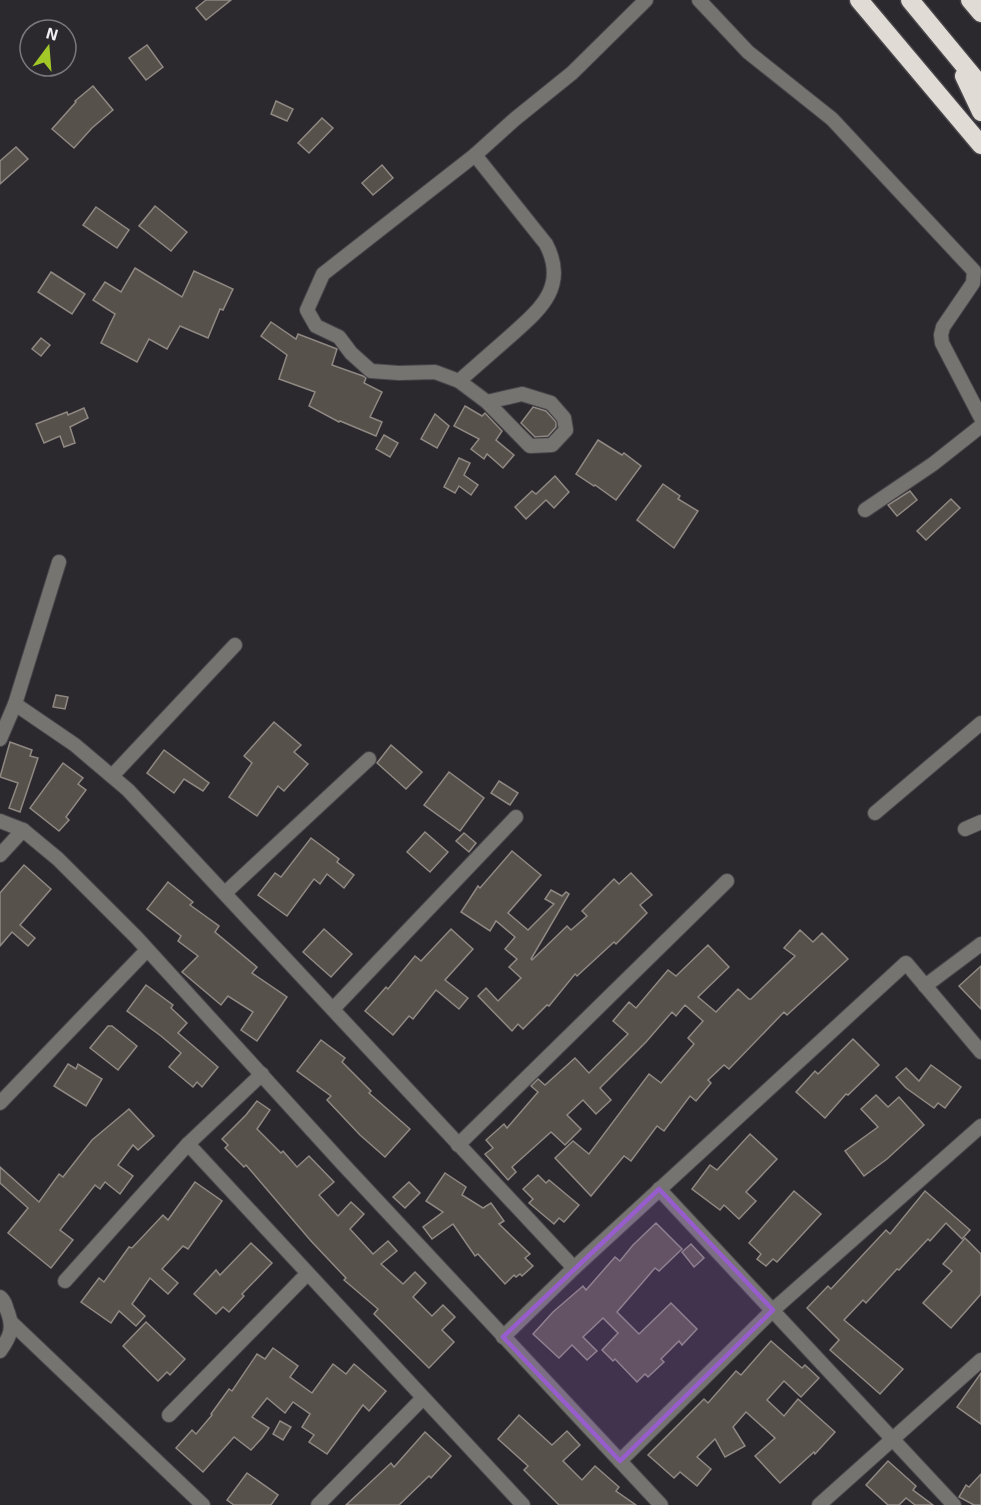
<svg xmlns="http://www.w3.org/2000/svg" width="981" height="1505" viewBox="0 0 981 1505" font-family="'Exo 2',sans-serif">
  <rect width="100%" height="100%" fill="#2c292e"/>
  <!-- building -->
  <g fill="#57514c" stroke="#8f8883" stroke-width="1.5">
    <path d="M206,0H231L206,20L196,8Z"/>
    <path d="M147,45L163,67L146,80L129,58Z"/>
    <path d="M93,86L113,110L92,128L74,148L52,129L76,102L75,101Z"/>
    <path d="M276,101L293,109L287,121L271,114Z"/>
    <path d="M322,118L333,128L309,153L298,143Z"/>
    <path d="M16,147L28,159L0,184V161Z"/>
    <path d="M382,165L393,178L373,195L362,183Z"/>
    <path d="M155,206L187,232L171,251L139,226Z"/>
    <path d="M96,207L129,230L117,248L83,225Z"/>
    <path d="M135,268L182,297L194,271L233,289L223,310L220,309L208,338L180,326L167,349L149,339L137,362L101,343L115,314L93,300L105,282L121,292Z"/>
    <path d="M51,272L85,294L72,314L38,292Z"/>
    <path d="M271,322L296,339L298,334L337,349L332,365L363,376L366,378L364,383L382,392L370,417L382,422L376,436L340,421L339,422L309,406L315,392L279,379L287,355L261,336Z"/>
    <path d="M41,338L50,345L41,356L32,349Z"/>
    <path d="M465,406L482,416L485,413L502,431L496,440L514,455L503,468L487,454L484,459L471,449L479,439L454,426Z"/>
    <path d="M533,407L546,411L556,422V427L548,436L535,437L521,423Z"/>
    <path d="M84,408L88,418L70,427L75,443L64,447L60,436L44,443L36,424L67,412L68,415Z"/>
    <path d="M435,414L449,426L437,448L421,439Z"/>
    <path d="M384,435L398,443L390,457L376,449Z"/>
    <path d="M598,440L622,455L624,453L641,466L616,500L595,485L594,486L576,474Z"/>
    <path d="M459,458L470,463L464,475L478,485L471,495L459,486L455,493L444,487Z"/>
    <path d="M555,476L569,492L554,508L546,500L526,519L515,507L532,491L536,494Z"/>
    <path d="M663,484L680,496L678,499L698,511L674,548L637,520Z"/>
    <path d="M910,491L917,500L897,516L888,505Z"/>
    <path d="M951,499L960,508L926,540L917,531Z"/>
    <path d="M56,695L68,697L65,709L53,707Z"/>
    <path d="M274,722L301,745L294,752L308,764L284,791L278,786L257,816L229,797L252,763L244,756Z"/>
    <path d="M10,742L32,750L30,756L38,758L20,812L9,808L18,783L0,777Z"/>
    <path d="M391,745L422,772L406,789L377,763Z"/>
    <path d="M164,750L209,783L203,791L184,779L174,793L147,773Z"/>
    <path d="M63,763L83,778L78,784L86,790L66,817L69,820L59,831L30,808Z"/>
    <path d="M449,772L484,798L460,831L424,805Z"/>
    <path d="M499,781L518,793L510,805L491,793Z"/>
    <path d="M425,832L448,852L430,872L407,852Z"/>
    <path d="M464,833L476,843L469,852L456,841Z"/>
    <path d="M311,838L339,859L337,862L354,875L344,888L327,874L320,884L314,879L287,916L258,895L275,873L281,877Z"/>
    <path d="M512,851L541,875L508,913L528,930L554,904L545,899L551,890L562,896L566,892L569,894L531,959L532,960L567,926L571,930L587,916L582,911L614,879L619,884L631,873L652,895L640,905L647,913L616,944L614,942L577,976L575,974L549,1006L547,1005L523,1029L518,1024L512,1031L478,996L486,988L498,1001L521,978L509,967L517,959L505,949L515,937L496,921L490,931L461,912L478,886L480,888Z"/>
    <path d="M24,865L51,889L20,925L35,938L28,946L12,932L0,946V893Z"/>
    <path d="M168,882L193,902L190,905L219,926L215,932L257,967L252,973L287,997L257,1041L241,1030L253,1012L228,996L221,1005L182,972L198,956L178,941L181,936L147,909Z"/>
    <path d="M324,929L352,954L331,977L303,952Z"/>
    <path d="M451,929L473,949L445,980L468,998L459,1009L436,990L413,1019L409,1016L393,1035L365,1011L386,987L388,989L415,956L421,961Z"/>
    <path d="M800,930L813,942L822,933L848,959L787,1015L784,1012L729,1069L724,1065L708,1080L711,1083L696,1101L690,1096L664,1131L657,1126L631,1161L624,1156L591,1196L555,1158L573,1141L589,1154L649,1074L661,1083L694,1044L688,1038L703,1021L685,1005L676,1016L672,1012L646,1042L600,1088L611,1100L596,1114L583,1100L567,1115L581,1129L565,1145L551,1132L512,1167L516,1172L508,1180L485,1154L493,1148L486,1140L504,1124L507,1128L538,1092L531,1086L538,1079L545,1085L575,1058L589,1073L628,1034L613,1021L629,1002L636,1008L668,970L676,976L708,945L729,967L698,997L716,1012L738,989L749,999H751L795,956L784,948Z"/>
    <path d="M981,966V1009L959,986Z"/>
    <path d="M146,985L173,1005L171,1008L187,1023L178,1033L218,1067L202,1087L197,1082L193,1087L169,1067L181,1053L161,1036L127,1011Z"/>
    <path d="M108,1026H112L137,1046L118,1070L90,1048Z"/>
    <path d="M853,1039L879,1065L848,1095L846,1094L825,1118L796,1092L815,1071L818,1074Z"/>
    <path d="M321,1040L345,1058L342,1062L371,1091L369,1093L410,1129L385,1157L360,1135L327,1100L331,1096L297,1071Z"/>
    <path d="M68,1064L76,1069L78,1064L102,1079L86,1106L54,1086Z"/>
    <path d="M931,1065L961,1087L945,1108L938,1103L934,1108L906,1088L896,1077L906,1068L919,1081Z"/>
    <path d="M876,1095L888,1107L899,1097L924,1125L887,1159L864,1176L845,1151L878,1127L861,1109Z"/>
    <path d="M257,1101L270,1110L257,1129L281,1153L283,1151L297,1167L309,1156L334,1182L319,1195L338,1216L351,1202L364,1214L350,1229L373,1254L388,1241L397,1251L381,1264L403,1284L415,1272L426,1283L413,1297L432,1316L443,1305L455,1317L442,1330L454,1342L429,1368L374,1314L378,1309L344,1280L346,1278L311,1241L246,1165L244,1167L225,1148L228,1145L222,1139L246,1115Z"/>
    <path d="M129,1109L154,1136L138,1150L133,1145L118,1165L133,1176L120,1194L105,1182L100,1189L95,1185L60,1230L73,1240L51,1268L8,1233L28,1208L0,1183V1167L39,1202L59,1174L63,1177L92,1140Z"/>
    <path d="M750,1134L777,1159L746,1192L756,1201L739,1219L724,1205L720,1210L692,1189L710,1165L717,1170Z"/>
    <path d="M445,1173L466,1187L462,1195L483,1208L491,1203L504,1221L499,1224L530,1254L525,1258L533,1266L522,1276L520,1274L516,1277L514,1275L505,1284L478,1254L475,1256L453,1224L432,1239L423,1227L443,1212L426,1201Z"/>
    <path d="M538,1175L546,1183L549,1180L579,1205L564,1222L559,1218L554,1224L529,1203L533,1199L523,1189Z"/>
    <path d="M195,1182L222,1201L188,1249L183,1246L162,1269L178,1283L168,1294L150,1278L132,1304L145,1316L136,1326L119,1311L111,1323L81,1302L99,1278L104,1282L129,1247L132,1248L163,1215L168,1220Z"/>
    <path d="M409,1182L420,1193L405,1208L393,1197Z"/>
    <path d="M794,1191L821,1214L777,1262L773,1259L766,1266L757,1259L761,1254L749,1243Z"/>
    <path d="M925,1191L970,1230L962,1239L946,1223L930,1241L928,1239L899,1270L897,1269L866,1303L863,1300L844,1320L903,1369L880,1394L830,1350L839,1340L807,1308L828,1286L831,1289L886,1230L890,1234Z"/>
    <path d="M656,1223L682,1249L659,1271L655,1268L617,1312L639,1334L671,1303L697,1329L682,1345L679,1341L661,1359L664,1362L648,1377L645,1374L637,1382L615,1359L613,1361L602,1350L618,1333L603,1318L583,1337L597,1351L587,1360L572,1345L559,1358L533,1334L553,1312L583,1286L586,1290L615,1257L620,1261L633,1245Z"/>
    <path d="M965,1238L981,1254V1294L951,1328L923,1303L952,1271L943,1264Z"/>
    <path d="M251,1243L272,1263L242,1294L244,1296L229,1312L223,1307L216,1314L194,1294L216,1270L220,1275Z"/>
    <path d="M691,1244L704,1258L694,1267L682,1252Z"/>
    <path d="M146,1322L185,1359L170,1375L167,1372L158,1381L123,1346Z"/>
    <path d="M771,1341L802,1368L805,1365L819,1378L801,1397L784,1381L767,1400L784,1416L798,1399L835,1432L815,1454L814,1452L780,1483L755,1456L775,1438L746,1412L733,1427L745,1446L725,1457L715,1439L697,1457L711,1469L697,1486L680,1472L674,1478L648,1455L704,1399L708,1403L736,1371L741,1375Z"/>
    <path d="M273,1348L298,1366L290,1377L312,1393L333,1364L346,1374L354,1364L386,1391L369,1411L363,1405L327,1454L309,1442L314,1435L302,1427L310,1414L293,1402L285,1413L267,1398L252,1417L269,1428L262,1438L251,1450L234,1437L203,1472L176,1448L192,1430L196,1434L212,1415L211,1414L229,1389L232,1391L257,1354L265,1359Z"/>
    <path d="M981,1373V1424L957,1407Z"/>
    <path d="M519,1415L552,1445L567,1431L580,1445L563,1461L582,1480L595,1466L619,1487L616,1491L636,1505H559L524,1470L528,1466L498,1439Z"/>
    <path d="M280,1421L291,1427L283,1440L273,1434Z"/>
    <path d="M425,1432L451,1456L431,1478L429,1476L399,1505H346L391,1463L394,1467Z"/>
    <path d="M888,1461L916,1486L913,1490L933,1505H915L906,1498L899,1505H888L866,1485Z"/>
    <path d="M247,1473L278,1495L271,1505H234L227,1500Z"/>
    <path d="M981,1474V1505H974L959,1497L966,1485L969,1487Z"/>
  </g>
  <g fill="none" stroke-linecap="round" stroke-linejoin="round">
    <!-- minor casing -->
    <g stroke="#48454a" stroke-width="16">
      <g id="minor">
        <path d="M699,0L748,52L832,119L974,271L973,283L943,327L941,335L942,343L981,418"/>
        <path d="M459,381C475,367 492,352 508,338C538,311 569,288 546,244L475,155"/>
        <path d="M487,402L522,394L551,403L564,418L566,430L552,445L530,446L487,402L459,381L435,372L399,373L371,371L351,353L339,337L316,326L307,310L323,274L475,155L515,119L572,73L646,0"/>
        <path d="M865,510L933,464L981,426"/>
        <path d="M15,704L75,745L128,790L574,1268"/>
        <path d="M0,739L15,704L59,562"/>
        <path d="M112,776L235,645"/>
        <path d="M875,813L981,723"/>
        <path d="M0,821L23,830L58,859L136,937L341,1162L661,1505"/>
        <path d="M965,829L981,822"/>
        <path d="M0,855L23,830"/>
        <path d="M225,893L369,759"/>
        <path d="M925,986L981,944"/>
        <path d="M333,1009L516,817"/>
        <path d="M0,1103L147,950"/>
        <path d="M188,1144L523,1505"/>
        <path d="M458,1145L727,881"/>
        <path d="M659,1189L954,1505"/>
        <path d="M65,1281L188,1144L262,1074"/>
        <path d="M0,1297C5,1301 5,1304 7,1310C14,1327 11,1336 0,1351"/>
        <path d="M12,1323L203,1505"/>
        <path d="M503,1337L574,1268L906,963L981,1052"/>
        <path d="M169,1415L307,1274"/>
        <path d="M620,1461L773,1310L981,1126"/>
        <path d="M318,1505L423,1398"/>
        <path d="M819,1505L981,1360"/>
      </g>
    </g>
    <!-- highway casing -->
    <g stroke="#48454a" stroke-width="21">
      <g id="highway">
        <path d="M859,0L981,145"/>
        <path d="M910,0L981,86"/>
        <path d="M970,0L981,13"/>
        <path d="M964,76L981,112"/>
      </g>
    </g>
    <!-- minor -->
    <use href="#minor" stroke="#767471" stroke-width="14"/>
    <!-- highway -->
    <use href="#highway" stroke="#e0dbd4" stroke-width="18"/>
  </g>
  <!-- marked area -->
  <path fill="#985dcc" fill-opacity="0.2" stroke="#985dcc" stroke-width="4.5" stroke-linejoin="round" d="M659,1189L773,1310L620,1461L503,1337Z"/>
  <!-- north arrow -->
  <g transform="translate(48 48) rotate(16)"><circle r="28" fill="#2c292e" stroke="#7b787d" stroke-width="1.5"/>
  <path d="M0-4.5L10 22L0 15L-10 22Z" fill="#a2c928"/>
  <text y="-9" font-size="16" font-weight="bold" text-anchor="middle" fill="#f1eff3">N</text>
  </g>
</svg>
